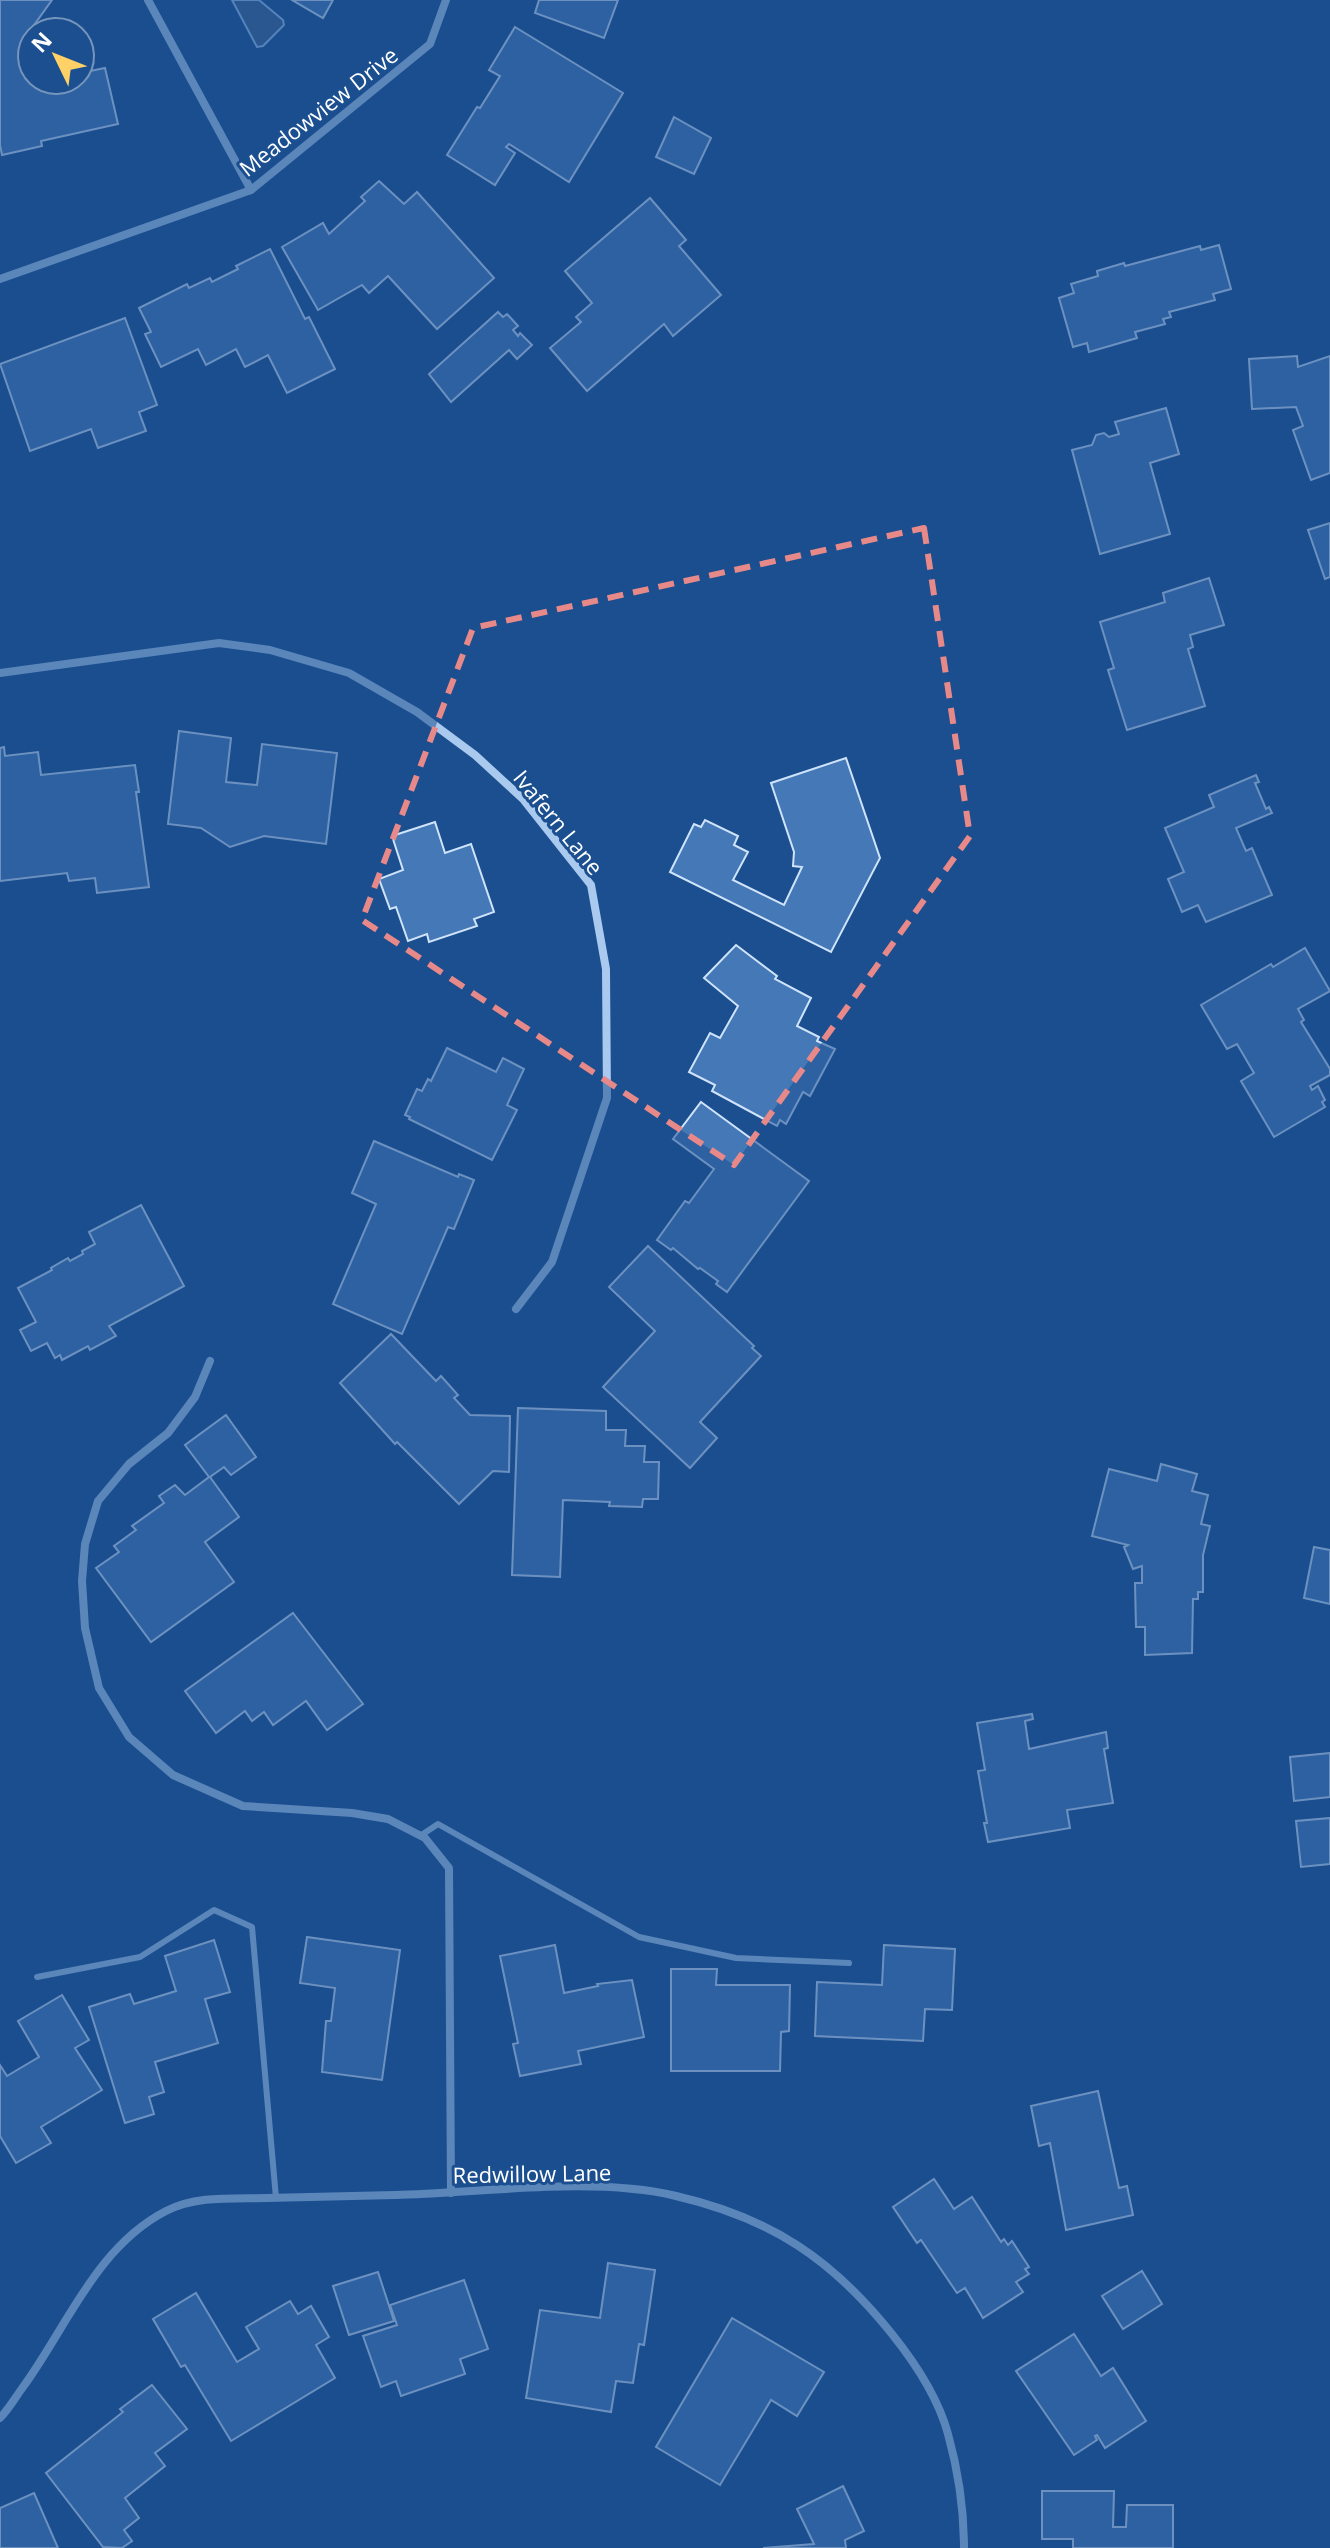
<svg xmlns="http://www.w3.org/2000/svg" width="1330" height="2548" viewBox="0 0 1330 2548" font-family="'Open Sans',sans-serif">
  <rect width="100%" height="100%" fill="#1b4f8f"/>
  <!-- water -->
  <path fill="#3c6290" stroke="#9cc4f0" stroke-width="2" d="M232,0H259L283,20L284,25L263,46L257,47Z"/>
  <!-- building -->
  <g fill="#4478b7" stroke="#cfe3fa" stroke-width="2">
    <path d="M0,0H52L32,28L34,29L26,40L32,44V80H80V73L105,68L118,124L41,141L42,146L2,155L0,145Z"/>
    <path d="M292,0H333L323,18Z"/>
    <path d="M539,0H618L604,38L535,13Z"/>
    <path d="M515,27L623,93L569,182L509,144L506,147L515,153L495,185L447,155L477,107L480,108L500,76L489,70Z"/>
    <path d="M674,117L711,138L694,174L656,157Z"/>
    <path d="M379,181L404,204L417,192L494,278L437,329L388,276L369,293L362,285L318,310L282,247L323,223L329,234L365,201L361,197Z"/>
    <path d="M650,198L686,240L679,246L721,295L673,336L664,324L587,391L550,348L581,322L576,317L592,303L565,271Z"/>
    <path d="M1219,245L1231,289L1213,294L1215,300L1169,312L1171,317L1163,319L1165,324L1135,332L1137,338L1089,352L1087,343L1073,347L1059,298L1074,293L1071,284L1098,276L1097,271L1124,263L1125,266L1200,246L1201,250Z"/>
    <path d="M270,249L305,319L309,317L335,369L287,393L268,355L245,367L236,349L206,365L198,349L161,367L145,334L151,332L139,308L187,284L189,288L210,278L212,282L238,269L236,266Z"/>
    <path d="M498,312L503,317L507,314L518,326L513,330L518,336L520,333L532,345L517,359L509,350L451,402L429,374Z"/>
    <path d="M125,318L157,405L139,412L146,431L98,448L91,429L30,451L0,364Z"/>
    <path d="M1297,356L1298,367L1330,356V473L1311,480L1293,430L1303,426L1296,407L1252,409L1249,359Z"/>
    <path d="M1166,408L1179,454L1150,463L1170,534L1100,554L1072,450L1092,445L1096,435L1104,433L1109,437L1119,434L1115,422Z"/>
    <path d="M1330,523V577L1325,579L1308,530Z"/>
    <path d="M1209,578L1224,625L1190,635L1193,647L1188,649L1205,706L1127,730L1108,670L1114,668L1100,622L1165,602L1163,593Z"/>
    <path d="M179,731L231,738L226,782L257,785L262,744L337,753L326,844L264,836L230,847L201,828L168,824Z"/>
    <path d="M4,747L5,756L38,752L41,775L135,765L139,792H136L149,887L97,893L95,878L69,881L67,873L0,881V748Z"/>
    <path d="M846,758L880,858L831,952L670,872L694,824L701,827L705,820L738,836L734,845L748,852L733,880L784,905L802,867L793,866L794,852L771,783Z"/>
    <path d="M1256,775L1259,782L1255,783L1266,809L1269,807L1272,813L1236,828L1246,851L1252,848L1272,895L1206,922L1198,905L1182,912L1168,879L1184,872L1165,828L1214,807L1209,795Z"/>
    <path d="M435,822L445,853L471,844L494,912L474,919L477,926L429,942L427,934L408,941L396,907L390,909L379,879L403,870L392,836Z"/>
    <path d="M736,945L777,976L775,979L811,998L797,1026L819,1037L817,1041L835,1049L810,1096L803,1092L786,1124L780,1120L777,1126L712,1091L715,1085L689,1072L710,1033L720,1038L738,1006L704,978Z"/>
    <path d="M1305,948L1330,991L1298,1009L1304,1020L1301,1022L1330,1069V1075L1310,1086L1312,1090L1318,1086L1325,1100L1322,1102L1325,1107L1274,1137L1241,1081L1254,1073L1237,1044L1227,1049L1201,1005L1271,964L1273,967Z"/>
    <path d="M447,1048L496,1072L503,1058L524,1069L507,1105L517,1110L492,1160L409,1119L410,1117L405,1115L417,1089L422,1091L428,1079L431,1081Z"/>
    <path d="M701,1102L809,1181L727,1292L716,1284L718,1281L700,1268L698,1269L673,1248L671,1250L657,1240L685,1201L689,1203L714,1169L673,1139Z"/>
    <path d="M374,1141L458,1177L459,1174L474,1180L454,1229L448,1227L402,1334L333,1304L376,1204L352,1193Z"/>
    <path d="M141,1205L184,1286L109,1326L116,1336L90,1350L88,1346L62,1360L60,1355L55,1358L47,1343L31,1351L20,1330L36,1322L18,1288L52,1270L51,1268L68,1258L70,1261L83,1254L82,1251L95,1244L89,1232Z"/>
    <path d="M648,1246L754,1346L752,1348L761,1356L700,1422L717,1438L690,1468L603,1387L655,1331L609,1287Z"/>
    <path d="M391,1334L436,1381L441,1376L458,1395L454,1398L470,1415L510,1416L509,1472L493,1471L459,1504L397,1442L395,1444L340,1383Z"/>
    <path d="M518,1408L606,1411V1430H626L625,1446H645L644,1462H659L658,1499H643L642,1507L609,1506L610,1502L563,1500L560,1577L512,1575Z"/>
    <path d="M226,1415L256,1457L231,1475L224,1467L210,1477L239,1517L205,1542L234,1582L151,1642L96,1568L119,1552L114,1546L136,1530L132,1526L164,1503L159,1496L175,1485L185,1495L209,1477L185,1445Z"/>
    <path d="M1161,1464L1197,1474L1192,1491L1208,1495L1201,1524L1210,1526L1203,1555V1592H1198V1599H1193L1192,1653L1145,1655V1627H1136L1135,1583H1142V1566L1133,1569L1124,1547L1128,1545L1092,1536L1109,1469L1157,1481Z"/>
    <path d="M1314,1547L1330,1550V1604L1304,1598Z"/>
    <path d="M293,1613L363,1704L327,1730L306,1701L273,1725L264,1712L252,1721L245,1711L216,1733L185,1691Z"/>
    <path d="M1032,1714L1033,1719L1025,1721L1029,1749L1106,1732L1108,1748L1104,1749L1113,1803L1067,1810L1070,1828L988,1842L984,1823H987L978,1771L985,1770L977,1723Z"/>
    <path d="M1330,1753V1797L1294,1801L1290,1757Z"/>
    <path d="M1330,1818V1864L1301,1867L1296,1821Z"/>
    <path d="M307,1937L400,1950L382,2080L322,2072L326,2021H331L335,1988L300,1983Z"/>
    <path d="M214,1940L230,1992L205,1999L218,2043L155,2062L164,2092L149,2097L154,2114L125,2123L89,2007L130,1994L134,2004L176,1991L165,1956Z"/>
    <path d="M555,1945L564,1993L598,1986L597,1984L632,1980L644,2037L578,2051L581,2064L520,2076L513,2044L518,2043L500,1956Z"/>
    <path d="M884,1945L955,1949L952,2010L925,2009L923,2041L815,2036L817,1982L882,1985Z"/>
    <path d="M671,1969H717L716,1985H790L789,2031L781,2032L780,2071H671Z"/>
    <path d="M62,1995L89,2040L75,2048L102,2090L41,2127L51,2143L16,2163L0,2136V2065L7,2076L39,2057L18,2021Z"/>
    <path d="M1098,2091L1119,2188L1127,2186L1133,2215L1066,2230L1050,2143L1039,2146L1031,2106Z"/>
    <path d="M934,2179L954,2209L972,2197L1001,2242L1004,2239L1008,2245L1012,2241L1029,2267L1025,2269L1029,2274L1016,2282L1023,2292L983,2318L965,2288L957,2293L921,2240L917,2243L893,2207Z"/>
    <path d="M608,2263L655,2270L644,2345L639,2344L633,2383L616,2381L611,2412L526,2398L540,2310L600,2318Z"/>
    <path d="M1142,2271L1162,2304L1123,2329L1102,2296Z"/>
    <path d="M378,2272L394,2321L349,2335L333,2286Z"/>
    <path d="M464,2280L488,2349L460,2359L465,2374L401,2396L396,2381L381,2387L363,2336L397,2325L390,2305Z"/>
    <path d="M196,2293L237,2362L259,2349L246,2327L290,2301L298,2314L311,2306L329,2337L316,2345L335,2378L231,2441L185,2365L181,2367L153,2319Z"/>
    <path d="M732,2318L824,2372L797,2416L771,2400L720,2485L656,2447Z"/>
    <path d="M1074,2334L1101,2376L1113,2368L1146,2421L1105,2448L1097,2435L1095,2436L1097,2440L1074,2455L1016,2371Z"/>
    <path d="M152,2385L187,2429L155,2453L165,2466L125,2498L139,2518L124,2530L132,2541L122,2548L103,2547L46,2473L123,2412L120,2409Z"/>
    <path d="M843,2486L864,2531L845,2540L846,2548H763L814,2544L797,2509Z"/>
    <path d="M1042,2491H1114L1113,2527H1126L1127,2505H1173V2548H1073V2539H1042Z"/>
    <path d="M34,2493L58,2548H0V2508Z"/>
  </g>
  <g fill="none" stroke-linecap="round" stroke-linejoin="round">
    <!-- lane -->
    <g stroke="#a9c9ee" stroke-width="6">
      <path d="M420,1836L438,1824L639,1937L736,1958L849,1963"/>
      <path d="M37,1977L140,1957L214,1910L252,1927L276,2198"/>
    </g>
    <!-- street -->
    <g stroke="#a9c9ee" stroke-width="8">
      <path d="M148,0L251,190"/>
      <path d="M0,279L251,190L430,44L446,0"/>
      <path d="M0,673L219,643L270,650L349,673L417,712L475,755L523,799L591,885L606,969L607,1098L552,1262L516,1309"/>
      <path d="M210,1361L195,1397L168,1433L129,1464L98,1501L85,1544L82,1581L85,1628L99,1688L129,1737L173,1775L243,1806L352,1813L388,1819L425,1838L449,1868L451,2193"/>
      <path d="M0,2418C9,2409 15,2398 23,2387C67,2327 96,2247 166,2211C197,2195 234,2199 267,2198C310,2197 352,2196 395,2195C482,2193 592,2176 676,2196C771,2218 832,2259 892,2334C916,2364 938,2397 948,2434C958,2470 964,2511 964,2548"/>
    </g>
  </g>
  <!-- marked area -->
  <path d="M0 0H1330V2548H0ZM924,528L970,836L734,1165L362,920L473,628Z" fill="#1b4f8f" fill-opacity=".55" fill-rule="evenodd"/>
  <path fill="none" stroke="#e88989" stroke-width="6" stroke-dasharray="16 10" stroke-linejoin="round" d="M924,528L970,836L734,1165L362,920L473,628Z"/>
  <g text-anchor="middle" dominant-baseline="central" stroke-width="6" stroke-linejoin="round" paint-order="stroke">
    <!-- street labels -->
    <g font-size="22" fill="#fff" stroke="#1b4f8f">
      <text transform="translate(318 111) rotate(-38)">Meadowview Drive</text>
      <text transform="translate(559 822) rotate(51)">Ivafern Lane</text>
      <text transform="translate(532 2173) rotate(-1)">Redwillow Lane</text>
    </g>
  </g>
  <!-- north arrow -->
  <g transform="translate(56 56) rotate(313)"><circle r="38" fill="#1b4f8f" stroke="#7695bc" stroke-width="2"/>
  <path d="M0-6L14 30L0 20L-14 30Z" fill="#ffd166"/>
  <text y="-12" font-size="22" font-weight="bold" text-anchor="middle" fill="#ffffff">N</text>
  </g>
</svg>
